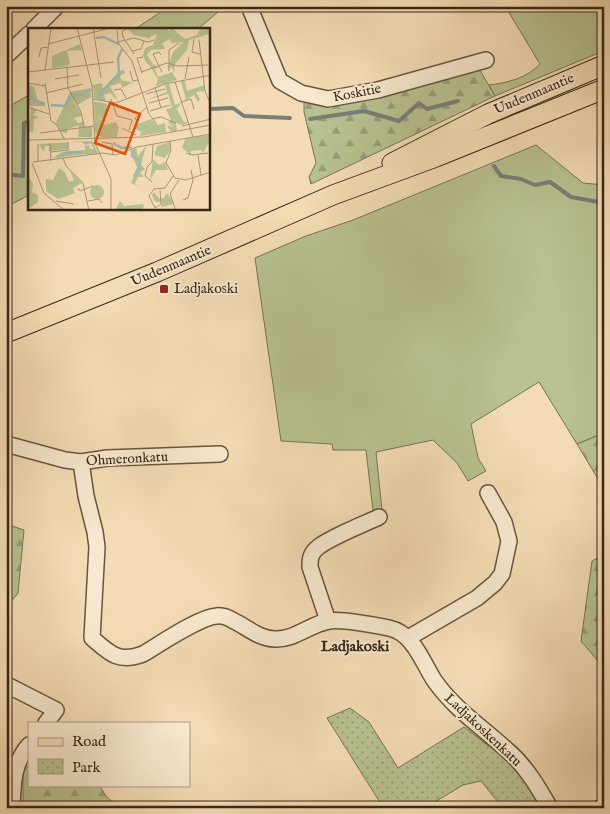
<svg xmlns="http://www.w3.org/2000/svg" width="610" height="814" viewBox="0 0 610 814" font-family="'IM FELL English',serif">
  <defs>
    <pattern id="forest-firs" width="22" height="20" patternUnits="userSpaceOnUse" patternTransform="scale(1.25)"><rect width="22" height="20" fill="#b8c190"/><path d="M5 1l3.5 6h-7zM16 11l3.5 6h-7z" fill="#979d75"/></pattern>
    <pattern id="park-dots" width="8" height="8" patternUnits="userSpaceOnUse" patternTransform="scale(1.25)"><rect width="8" height="8" fill="#b8c190"/><path d="M2 2h.1M6 6h.1" fill="none" stroke="#979d75" stroke-width="1.8" stroke-linecap="round"/></pattern>
  </defs>
  <rect width="100%" height="100%" fill="#f3dcb5"/>
  <filter id="stains"><feTurbulence type="fractalNoise" baseFrequency=".004" numOctaves="4"/><feColorMatrix values="0 0 0 0 .2 0 0 0 0 .09 0 0 0 0 .02 0 0 0 .5 -.17"/></filter>
  <radialGradient id="worn" r=".72"><stop offset=".6" stop-color="#630" stop-opacity="0"/><stop offset="1" stop-color="#630" stop-opacity=".3"/></radialGradient>
  <!-- green -->
  <g fill="#b8c190" stroke="#787454">
    <path d="M170,6H229L218,12L198,29H135Z"/>
    <path d="M505,6H602L604,9V47L596,54L495,96L489,85C507,83 527,78 540,64Z"/>
    <path d="M29,95V195L6,207V108Z"/>
    <path d="M536,145L583,183L604,185V433L577,444L539,382L471,424L478,458L486,471L468,481L457,463L433,440L376,452L382,510L373,511L366,450H333L332,444L281,441L255,258L306,236L353,220Z"/>
  </g>
  <!-- forest -->
  <g fill="url(#forest-firs)" stroke="#787454">
    <path d="M478,67L495,96L311,184L309,177L316,163L304,112V97Z"/>
    <path d="M604,433V489L577,444Z"/>
    <path d="M6,524L24,530L18,593L6,608Z"/>
    <path d="M604,554V668L581,641L592,561Z"/>
    <path d="M29,765V785H100C107,802 114,803 130,808H23V772Z"/>
  </g>
  <!-- park -->
  <path fill="url(#park-dots)" stroke="#787454" d="M350,708L369,722L398,768L464,727L518,768L540,801L537,808H503L481,781L463,785L425,808H374L381,804L327,718Z"/>
  <g fill="none" stroke-linecap="round" stroke-linejoin="round">
    <!-- stream -->
    <g stroke="#777f78" stroke-width="4">
      <path d="M209,109L233,108L244,116L290,118"/>
      <path d="M310,119L364,111L399,121L419,103L427,109L458,101"/>
      <path d="M494,166L501,176L521,179L535,185L550,182L571,197L604,203"/>
      <path d="M6,174L23,176L24,123L29,122"/>
    </g>
    <!-- minor casing -->
    <g stroke="#68553e" stroke-width="18">
      <g id="minor">
        <path d="M249,6L280,81L301,93L328,99L378,90L486,60"/>
        <path d="M34,29L57,6"/>
        <path d="M6,56L29,34"/>
        <path d="M6,444L65,460L81,462L107,458L220,454"/>
        <path d="M81,462L86,496L95,532L97,547L92,638C110,654 119,663 143,654C160,644 199,617 217,616C223,615 229,618 234,621C248,628 260,639 275,639C295,640 310,624 329,621C341,619 375,625 389,628C413,633 422,661 434,680C454,709 482,727 507,750C526,766 538,787 550,808"/>
        <path d="M328,621L310,567C310,560 310,555 316,549C326,539 364,524 379,517"/>
        <path d="M408,638L477,598L495,583L502,574L509,541L504,522L488,493"/>
        <path d="M7,685L56,710L46,723"/>
        <path d="M12,808C13,784 13,763 29,745"/>
        <path d="M600,808L604,806"/>
      </g>
    </g>
    <!-- major casing -->
    <g stroke="#392817" stroke-width="21">
      <g id="major">
        <path d="M392,163L488,114L604,65"/>
        <path d="M6,333L157,272L333,195L436,157L604,89"/>
      </g>
    </g>
    <!-- minor -->
    <use href="#minor" stroke="#f7e8cf" stroke-width="15"/>
    <!-- major -->
    <use href="#major" stroke="#f3dcb5" stroke-width="19"/>
  </g>
  <!-- markers -->
  <rect fill="#8f2418" stroke="#f7e8cf" stroke-width="2" x="159" y="284" width="10" height="10" rx="2.5"/>
  <g text-anchor="middle" dominant-baseline="central" stroke-width="4" stroke-linejoin="round" paint-order="stroke">
    <!-- street labels -->
    <g font-size="14" fill="#392817" stroke="#f7e8cf">
      <text transform="translate(357 93) rotate(-11)">Koskitie</text>
      <text transform="translate(534 94) rotate(-23)">Uudenmaantie</text>
      <text transform="translate(171 266) rotate(-23)">Uudenmaantie</text>
      <text transform="translate(127 459) rotate(-3)">Ohmeronkatu</text>
      <text transform="translate(483 730) rotate(43)">Ladjakoskenkatu</text>
    </g>
    <!-- poi labels -->
    <g font-size="14" fill="#392817" stroke="#f7e8cf" text-anchor="start">
      <text x="174" y="289">Ladjakoski</text>
    </g>
    <!-- neighbourhood labels -->
    <g font-size="15" font-weight="bold" fill="#392817" stroke="#f7e8cf">
      <text x="355" y="646">Ladjakoski</text>
    </g>
  </g>
  <!-- overview -->
  <g transform="translate(28 28)">
    <rect width="182" height="182" fill="#f3dcb5"/>
    <path d="M62,60L63,69L49,77L43,69L54,88L46,90L50,95L55,94L56,98L64,99V109H50L51,98L46,96L42,85L35,80L42,64ZM66,74H70L67,83L77,97L88,94L91,99L89,109H73L68,105L67,104ZM64,113L70,125L58,127L57,118L61,117L62,122L66,121L63,115L57,117L54,114H40V121L20,123L22,118H17L16,123H15L11,116Z" fill="#b8c190"/>
    <path d="M98,0H139L140,3L144,0L157,11L169,7L173,0H182V8L181,6L161,12L159,22L147,36L146,45L144,39L140,40L145,24L155,14L143,15L142,11L134,15L137,21L123,22L119,27L125,36L130,37L119,36L115,28L117,20L125,17L129,6L122,9L120,14L121,10L106,7ZM52,16L54,22L39,23L42,35L39,38L24,40V28ZM143,71L156,94H161L155,97L148,95L149,103H142L139,97L145,99L140,94L143,92L138,81L144,80ZM70,74L79,76L77,94L66,83ZM3,79L9,82L5,87L11,89L6,91L5,105L0,103ZM35,80L42,85L46,96L51,97L39,101V105L33,104L28,94ZM123,91L130,97L137,95L138,104L112,108L113,104L106,100L107,97ZM182,107V118L180,116L175,125L173,122L163,123V127L154,120L157,111ZM142,114V123L137,130L126,127L129,118ZM125,131L131,137L137,134L140,142H128L122,152ZM31,140L37,144L41,154L46,152L42,143L54,155L45,160L47,165L30,171L18,163V151L25,152ZM0,148L5,156L4,164L10,167V174L0,181ZM62 164a7 7 0 1 1 14 0a7 7 0 1 1-14 0ZM126,164L131,170H136L139,165L146,176L133,179L134,174H127L124,167ZM92,173L96,178L115,176L116,179L113,182H87Z" fill="#b8c190"/>
    <path d="M120,35L131,39L127,41L130,49L144,44L149,52L128,58L130,51ZM96,42L97,45L92,48L94,53L105,54L94,60L93,55L82,58L90,73L82,65L76,67L78,74L66,70L65,57L74,55L75,62L91,43ZM153,53H157L159,63L176,57L177,63L168,64L172,71L170,74L166,67L158,72ZM141,56L147,77L153,75L150,80H144L140,66L118,72L139,64L137,57ZM0,57L6,59L10,73L18,78H1ZM118,118L113,137L117,141L112,145L116,149H110L107,156L112,159L103,155L109,139L102,123L108,120L110,128ZM65,121L66,125L25,130L35,124Z" fill="#b8c190"/>
    <path fill="none" stroke="#a0b9b9" stroke-width="2.5" d="M68,10L76,9L90,16M0,58L4,71L17,76M44,67H55L63,61M71,70L74,63L91,46L90,30L94,21M23,77L37,78L42,68M85,115L94,120L104,119M105,122L104,128L111,133V141L106,148M29,129L41,124L55,125"/>
    <path fill="none" stroke="#a99476" stroke-width="1" d="M49,0L64,58L67,115L83,151V183M65,0L73,50M89,0L90,15L104,33L121,86L128,95M99,1L94,3L95,9L106,26M166,11L164,24L172,26M171,12L177,63L183,77M90,14L106,10L120,14L126,12M20,16L82,0M104,23L113,21L116,13M133,27L131,24L125,26L134,44M11,29L13,20L20,19M139,35L150,38L180,37M39,39L40,60L53,84L56,98M17,42L23,0M102,43L105,53L110,52M141,43V22L151,15M0,44L86,34M113,44L139,35M114,45L109,30L115,29M27,51L51,47M157,51L161,29M147,54L165,109M0,55L17,58M17,55L23,93L28,96L37,112M127,59L133,80M86,62L93,61L98,70M18,65L55,56M118,66L137,61M65,71L88,75L137,56L183,47M83,71L89,88L104,92L101,102M153,74L163,71L166,81M121,75L140,70M0,79L21,86M122,83L142,77M124,91L133,89L148,95M109,93L107,90L119,79M154,98L183,91M94,100L108,107M12,105L66,98M0,112L116,109L183,97M142,113L143,122L138,135L147,150L158,152L183,144M74,114L84,116L85,127M22,115L23,133M23,124L40,122V114M158,125L164,127L180,125M170,127L173,147M35,130L38,138L55,155L61,183M5,134L75,125L88,127L109,119L183,106M10,134V116M4,135L16,165L37,183M124,154L117,148L119,139L124,134L125,116M50,160L52,163L65,158M126,161L121,168L127,180L133,176L132,162M126,161L137,160L145,148M155,172L160,170L165,152L163,142M28,173L46,176M60,173L71,171L74,175M148,183L142,166L151,152"/>
    <path fill="#d6540d" fill-opacity="0.15" stroke="#d6540d" stroke-width="2.5" d="M82,75L112,86L97,126L67,115Z"/>
    <rect width="182" height="182" fill="none" stroke="#392817" stroke-width="2.5"/>
  </g>
  <!-- margin -->
  <rect width="610" height="814" fill="none" stroke="#f3dcb5" stroke-width="25"/>
  <rect x="8" y="8" width="595" height="799" fill="none" stroke="#392817" stroke-width="2.5"/>
  <rect x="12" y="12" width="585" height="789" fill="none" stroke="#392817"/>
  <!-- legend -->
  <rect x="28" y="722" width="162" height="65" fill="#f7e8cf" stroke="#ab9b85"/>
  <rect x="38" y="738" width="25" height="8" fill="#f3dcb5" stroke="#ab9b85"/>
  <text x="72" y="746" font-size="15" fill="#392817">Road</text>
  <rect x="38" y="759" width="25" height="15" fill="url(#park-dots)" stroke="#ab9b85"/>
  <text x="72" y="772" font-size="15" fill="#392817">Park</text>
  <rect width="100%" height="100%" filter="url(#stains)"/>
  <rect width="100%" height="100%" fill="url(#worn)"/>
</svg>
